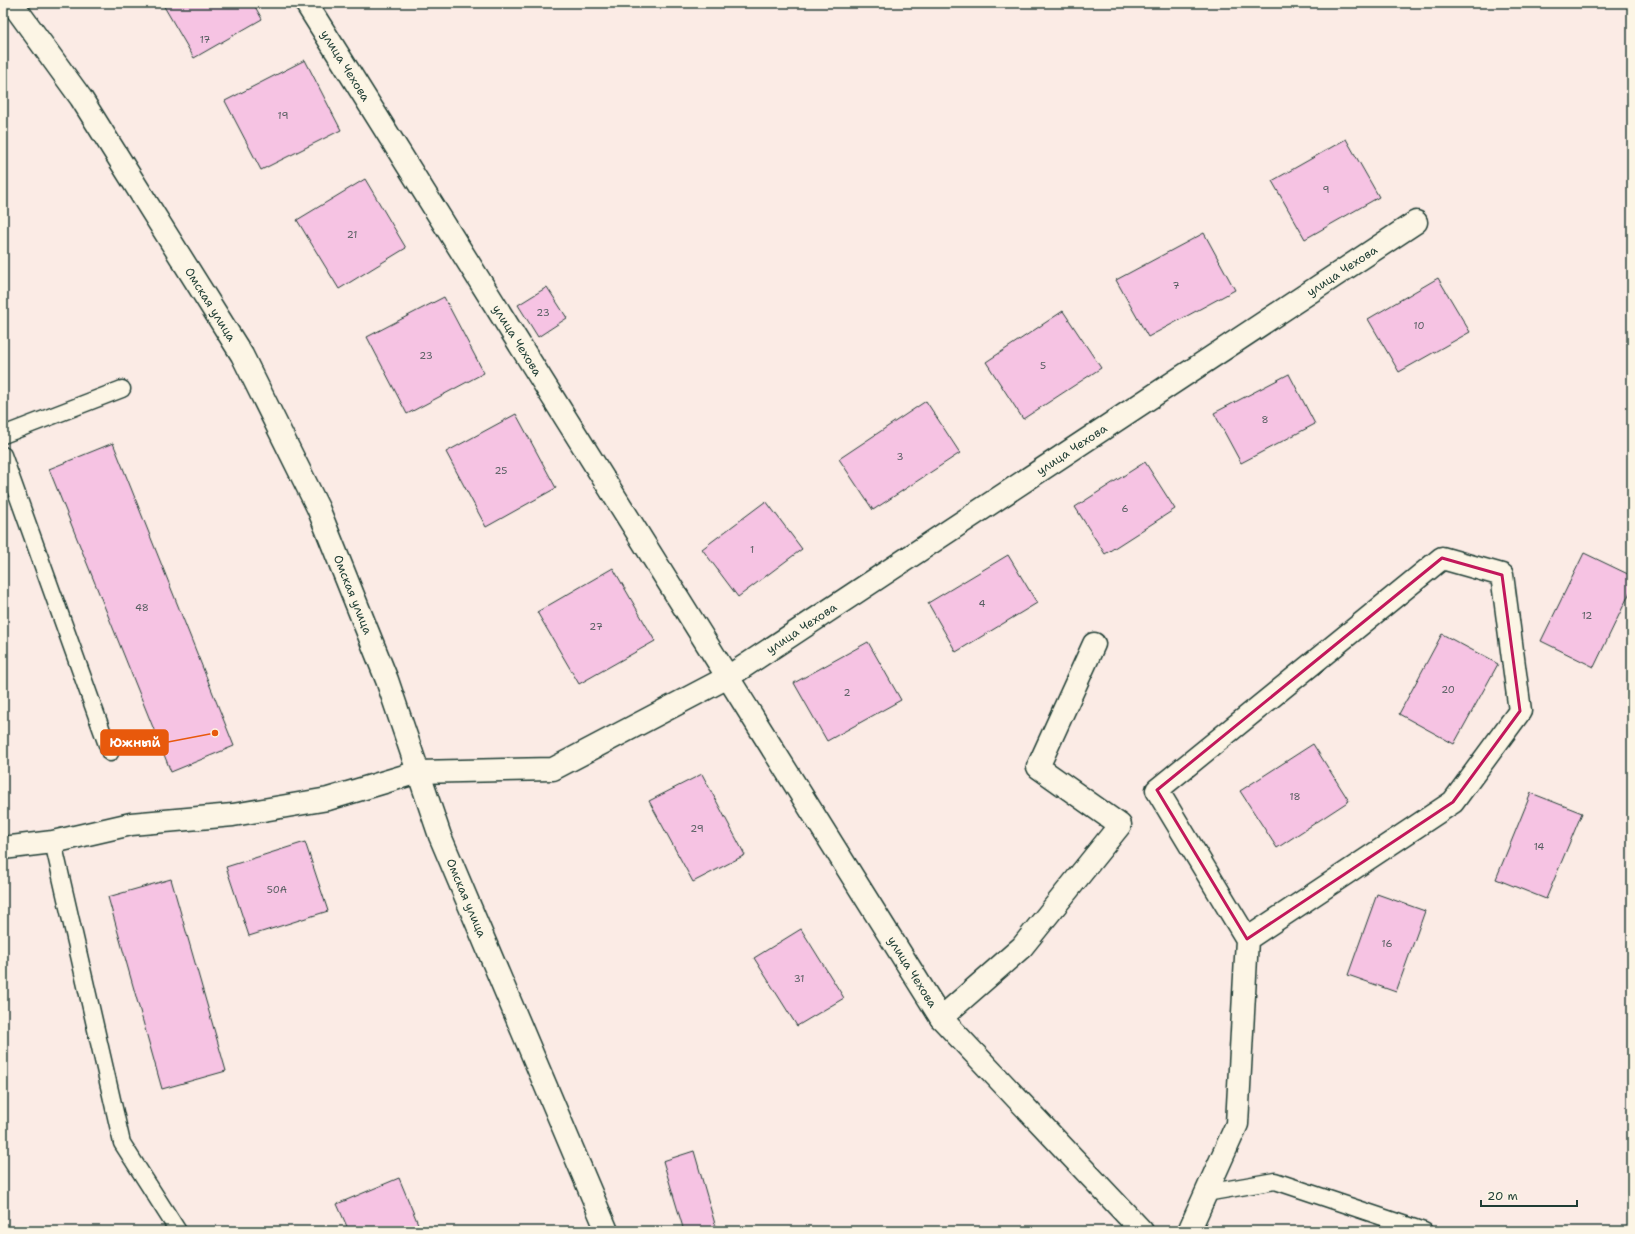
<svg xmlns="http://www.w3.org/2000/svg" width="1635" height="1234" viewBox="0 0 1635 1234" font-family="'Shantell Sans',sans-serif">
  <rect width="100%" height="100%" fill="#fbebe5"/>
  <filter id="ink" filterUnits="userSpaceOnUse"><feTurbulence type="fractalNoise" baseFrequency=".025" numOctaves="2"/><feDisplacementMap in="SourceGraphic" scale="8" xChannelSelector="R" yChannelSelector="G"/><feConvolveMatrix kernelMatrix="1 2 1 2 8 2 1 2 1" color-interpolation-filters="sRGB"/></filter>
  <g filter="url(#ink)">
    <!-- building -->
    <g fill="#f6c3e3" stroke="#1f3d34">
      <path d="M162,3H253L262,19L194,58Z"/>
      <path d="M305,60L341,130L261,170L225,101Z"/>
      <path d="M1346,139L1379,197L1305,239L1272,181Z"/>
      <path d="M365,179L406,248L339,289L297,220Z"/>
      <path d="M1204,233L1235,290L1148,337L1116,280Z"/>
      <path d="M1438,278L1470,332L1399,372L1368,319Z"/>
      <path d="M547,287L567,318L538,337L518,305Z"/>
      <path d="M444,297L484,373L407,414L367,337Z"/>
      <path d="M1063,311L1101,368L1023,419L986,362Z"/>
      <path d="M1289,374L1315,424L1241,463L1214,413Z"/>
      <path d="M926,401L960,453L873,510L839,459Z"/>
      <path d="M516,414L556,488L486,527L446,452Z"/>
      <path d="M113,443L234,746L171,772L49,469Z"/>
      <path d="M1145,462L1175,509L1105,554L1075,507Z"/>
      <path d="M766,501L802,549L738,597L702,549Z"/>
      <path d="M1584,553L1632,576V588L1594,667L1541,641Z"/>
      <path d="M1008,555L1037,603L956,652L928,603Z"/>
      <path d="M613,568L655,641L579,684L537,612Z"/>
      <path d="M1442,634L1498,664L1454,744L1399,714Z"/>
      <path d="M868,642L901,700L827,741L794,683Z"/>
      <path d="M1313,744L1349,801L1277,848L1240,791Z"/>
      <path d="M702,774L745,855L693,882L649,801Z"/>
      <path d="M1531,793L1582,813L1546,899L1496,879Z"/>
      <path d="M305,842L328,911L249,936L226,867Z"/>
      <path d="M171,879L226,1071L162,1089L108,897Z"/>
      <path d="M1377,894L1425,911L1396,992L1348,975Z"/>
      <path d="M801,929L844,998L797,1026L754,958Z"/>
      <path d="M694,1151L717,1231H684L663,1161Z"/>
      <path d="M399,1178L421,1231H349L337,1204Z"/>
    </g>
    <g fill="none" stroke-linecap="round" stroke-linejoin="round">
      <!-- service casing -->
      <g stroke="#1f3d34" stroke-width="19">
        <g id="service">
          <path d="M3,435L122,389"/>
          <path d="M3,455L110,753"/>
          <path d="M53,842L122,1143L178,1231"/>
          <path d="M1206,1193L1275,1181L1424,1231"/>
        </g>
      </g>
      <!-- minor casing -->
      <g stroke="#1f3d34" stroke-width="25">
        <g id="minor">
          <path id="s1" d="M306,3L941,1018L1142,1231"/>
          <path id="s2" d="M3,848L53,842L131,824L233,815L328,799L418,772L553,769L728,677L1416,222"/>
          <path d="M941,1018L1022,947L1120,825L1038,767L1094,644"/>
          <path d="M1189,1231L1237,1124L1247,939L1157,790L1442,558L1502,575L1520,711L1453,802L1247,939"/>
        </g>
      </g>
      <!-- tertiary casing -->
      <g stroke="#1f3d34" stroke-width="25">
        <g id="tertiary">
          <path id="s3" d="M12,3L81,98L242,355L318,508L387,680L440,836L607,1231"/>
        </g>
      </g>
      <!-- service -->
      <use href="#service" stroke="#fcf5e5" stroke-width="16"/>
      <!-- minor -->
      <use href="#minor" stroke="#fcf5e5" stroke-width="22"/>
      <!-- tertiary -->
      <use href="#tertiary" stroke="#fcf5e5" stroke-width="22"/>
    </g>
  </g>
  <!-- marked area -->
  <path fill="none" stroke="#c2185b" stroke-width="3" stroke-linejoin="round" d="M1442,558L1502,575L1520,711L1453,802L1247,939L1157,790Z"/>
  <g text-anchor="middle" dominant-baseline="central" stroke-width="3" stroke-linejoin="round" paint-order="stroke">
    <!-- number labels -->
    <g font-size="10" fill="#555e60">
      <text x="205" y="39">17</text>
      <text x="283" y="115">19</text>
      <text x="1326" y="189">9</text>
      <text x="352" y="234">21</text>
      <text x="1176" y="285">7</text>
      <text x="543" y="312">23</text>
      <text x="1419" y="325">10</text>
      <text x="426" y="355">23</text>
      <text x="1043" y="365">5</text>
      <text x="1265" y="419">8</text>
      <text x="900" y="456">3</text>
      <text x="501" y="470">25</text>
      <text x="1125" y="508">6</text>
      <text x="752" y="549">1</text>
      <text x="982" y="603">4</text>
      <text x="142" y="607">48</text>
      <text x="1587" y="615">12</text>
      <text x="596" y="626">27</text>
      <text x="1448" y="689">20</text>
      <text x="847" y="692">2</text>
      <text x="1295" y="796">18</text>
      <text x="697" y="828">29</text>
      <text x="1539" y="846">14</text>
      <text x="277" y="889">50А</text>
      <text x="1387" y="943">16</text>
      <text x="799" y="978">31</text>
    </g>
    <!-- street labels -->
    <g font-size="12" fill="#1f3d34" stroke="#fcf5e5">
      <text stroke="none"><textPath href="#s1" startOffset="74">улица Чехова</textPath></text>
      <text stroke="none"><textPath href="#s2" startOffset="1492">улица Чехова</textPath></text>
      <text stroke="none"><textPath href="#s3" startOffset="361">Омская улица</textPath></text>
      <text stroke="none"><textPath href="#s1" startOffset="398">улица Чехова</textPath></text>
      <text stroke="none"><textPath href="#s2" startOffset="1168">улица Чехова</textPath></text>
      <text stroke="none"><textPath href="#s3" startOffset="685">Омская улица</textPath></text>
      <text stroke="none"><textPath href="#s2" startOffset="844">улица Чехова</textPath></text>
      <text stroke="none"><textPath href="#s3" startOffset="1009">Омская улица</textPath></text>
      <text stroke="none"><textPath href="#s1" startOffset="1143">улица Чехова</textPath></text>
    </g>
  </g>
  <!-- callouts -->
  <path fill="none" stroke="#e8590c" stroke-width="1.5" d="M215 733L168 742"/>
  <circle fill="#e8590c" stroke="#fcf5e5" stroke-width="1.5" cx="215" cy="733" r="4"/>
  <rect fill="#e8590c" stroke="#e8590c" stroke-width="1.5" x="101" y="730" width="67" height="25" rx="4"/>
  <g font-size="13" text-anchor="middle" font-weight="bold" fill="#fff">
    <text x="135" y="747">Южный</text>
  </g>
  <!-- margin -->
  <rect width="1635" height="1234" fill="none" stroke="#fcf5e5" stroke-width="16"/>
  <rect x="8" y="8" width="1619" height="1218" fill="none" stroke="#1f3d34" stroke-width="1.5" filter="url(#ink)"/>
  <!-- scale -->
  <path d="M1481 1200v6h96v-6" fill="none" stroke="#1f3d34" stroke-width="2"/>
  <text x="1487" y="1200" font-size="12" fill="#1f3d34" stroke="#fcf5e5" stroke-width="3" paint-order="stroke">20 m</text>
</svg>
